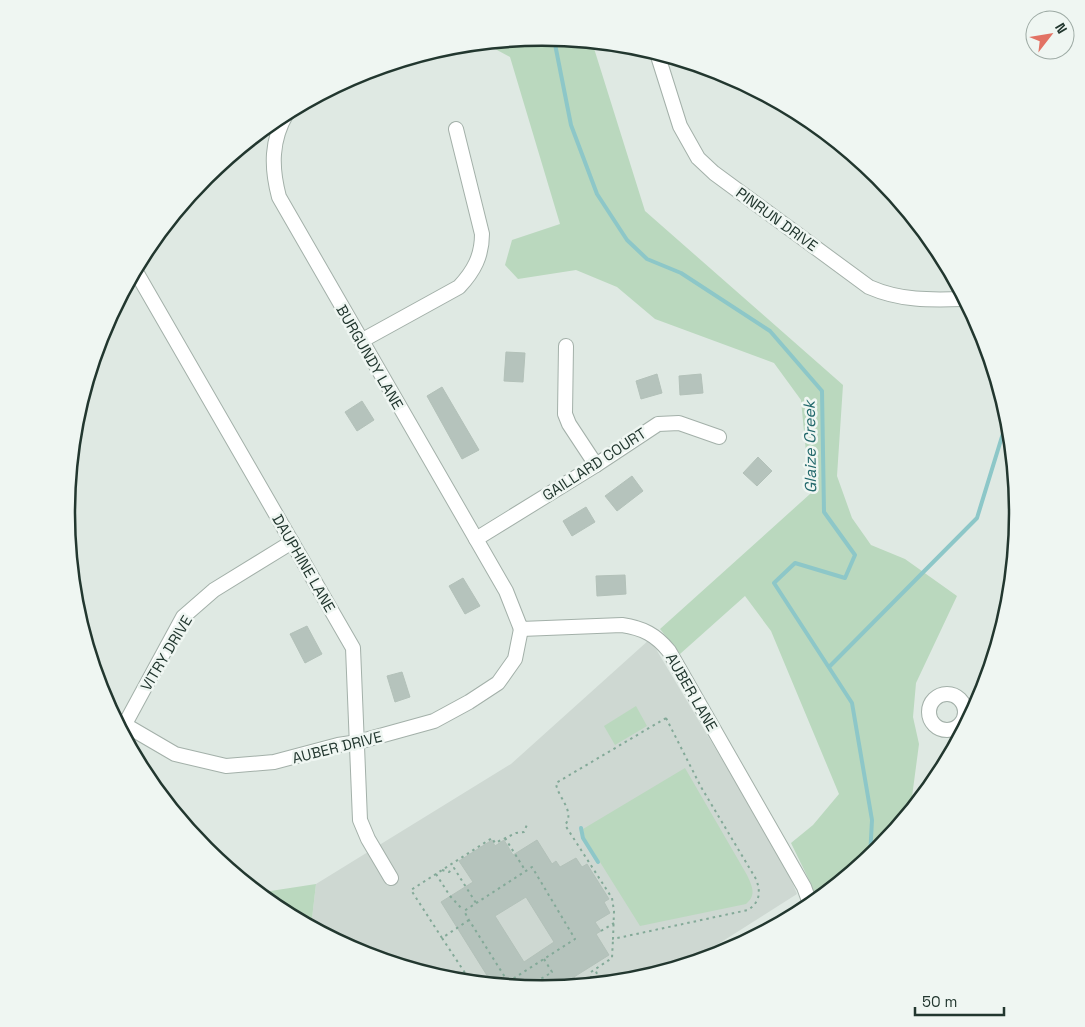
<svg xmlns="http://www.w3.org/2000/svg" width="1085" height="1027" viewBox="0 0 1085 1027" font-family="'Space Grotesk',sans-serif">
  <rect width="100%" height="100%" fill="#dfe9e3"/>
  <!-- built -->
  <path fill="#ced8d2" d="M650,639L785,865L797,894L685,965L635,980L543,989L449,980L360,953L311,927L316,884L511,764Z"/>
  <!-- green -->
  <g fill="#bad8be">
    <path d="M543,38L592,42L645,211L843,385L837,476L852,518L871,545L905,559L957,596L916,683L913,717L919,744L910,812L879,850L815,903L810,882L791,843L813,825L839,794L771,631L745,596L680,654L660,629L810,494L801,400L774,363L655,319L617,287L576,270L518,279L505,265L512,240L560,224L510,57L484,43Z"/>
    <path d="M636,706L647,726L615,745L604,726Z"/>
    <path d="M685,768L747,875C752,886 757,895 746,904L640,926L585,838L583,829Z"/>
    <path d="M316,884L311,927L278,909L252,888L264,892Z"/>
  </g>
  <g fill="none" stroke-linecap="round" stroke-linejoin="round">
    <!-- stream -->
    <g stroke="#8dc7c8" stroke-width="4">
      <path d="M554,39L571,125L597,194L627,240L647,259L681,273L770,331L822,391L824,512L855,555L845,578L795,563L774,583L852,703L872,820L870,857"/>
      <path d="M830,666L977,518L1008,417"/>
      <path d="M581,828L583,838L598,862"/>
    </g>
  </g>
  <!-- building -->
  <g fill="#b5c3bc" stroke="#b3c1b9" fill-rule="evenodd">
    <path d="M506,352L525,353L523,382L504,381Z"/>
    <path d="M657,374L662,393L641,399L636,381Z"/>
    <path d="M701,374L703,393L680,395L679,376Z"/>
    <path d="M442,387L479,450L462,459L427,396Z"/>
    <path d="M362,401L374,420L357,431L345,412Z"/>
    <path d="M758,457L772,471L757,486L743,473Z"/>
    <path d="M632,476L643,491L617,511L605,496Z"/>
    <path d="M586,507L595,522L572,536L563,521Z"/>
    <path d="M625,575L626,594L597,596L596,576Z"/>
    <path d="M463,578L480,606L465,614L449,586Z"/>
    <path d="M307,626L322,654L305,663L290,634Z"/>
    <path d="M402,672L410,697L395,702L387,676Z"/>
    <path d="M492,840L495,846L504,840L513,855L537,840L552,864L556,861L560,867L576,858L582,867L587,864L609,899L604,902L610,913L595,922L601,931L596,934L609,955L574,977L579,986L542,990L493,985L441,902L473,882L459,861ZM526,897L554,942L524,962L495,916Z"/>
  </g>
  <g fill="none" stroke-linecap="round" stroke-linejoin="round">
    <!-- street casing -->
    <g stroke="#a3b0a9" stroke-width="16">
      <g id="street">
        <path d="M657,53L680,126L698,158L714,173L869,287C901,301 930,300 965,299"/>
        <path d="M287,113C271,140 271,167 279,197L506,591L521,629L622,625C643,628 656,635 669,651L804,887L811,906"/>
        <path d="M135,270L353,648L360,820L368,839L391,878"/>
        <path d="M361,341L459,287C474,271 482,256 482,234L456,129"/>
        <path d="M566,346L565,414L569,424L596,465"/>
        <path d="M476,539L596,465L658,424L679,423L719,437"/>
        <circle cx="947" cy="712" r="18"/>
        <path d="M115,719L175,754L226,766L274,762L338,745L358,742L434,721L469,702L498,683L515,659L521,629"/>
        <path d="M125,724L183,617L214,590L292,542"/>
      </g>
    </g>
    <!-- path -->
    <g stroke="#83a998" stroke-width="2" stroke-dasharray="2.5 4" stroke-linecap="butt">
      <path d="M666,718L701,787L756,879C761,892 760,902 748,910L613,939L614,911L612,898L565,825C576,811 557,797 556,783Z"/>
      <path d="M505,838L525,870"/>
      <path d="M442,870L449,872L454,868L476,903"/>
      <path d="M436,874L450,896L463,910"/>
      <path d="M469,920L442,938L471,982"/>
      <path d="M601,931L614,923"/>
      <path d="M442,938L411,890L492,838L495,843L516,833L524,832L528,822"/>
      <path d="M544,959L552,972L549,973"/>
      <path d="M592,978L597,974L595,969"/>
      <path d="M591,985V972L612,958L613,939"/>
      <path d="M503,986L508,982L575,939L532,867L464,911L469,920L508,982L510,986"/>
      <path d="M544,989L539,980L549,974"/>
    </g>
    <!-- street -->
    <use href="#street" stroke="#fff" stroke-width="14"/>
  </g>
  <g text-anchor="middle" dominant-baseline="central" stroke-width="5" stroke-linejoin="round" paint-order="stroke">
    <!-- street labels -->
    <g font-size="15" fill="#22372f" stroke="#eff6f2">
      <text transform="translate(777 219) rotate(36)">PINRUN DRIVE</text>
      <text transform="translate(370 357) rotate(60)">BURGUNDY LANE</text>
      <text transform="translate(594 464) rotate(-33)">GAILLARD COURT</text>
      <text transform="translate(304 563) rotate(60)">DAUPHINE LANE</text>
      <text transform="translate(166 653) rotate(-59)">VITRY DRIVE</text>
      <text transform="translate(692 692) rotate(60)">AUBER LANE</text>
      <text transform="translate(337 747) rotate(-14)">AUBER DRIVE</text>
    </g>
    <!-- water labels -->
    <g font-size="16" font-style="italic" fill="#23696c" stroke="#eff6f2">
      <text transform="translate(810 447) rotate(-91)">Glaize Creek</text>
    </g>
  </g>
  <!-- crop -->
  <path d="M0 0H1085V1027H0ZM75 513a467 467 0 1 1 934 0a467 467 0 1 1-934 0Z" fill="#eff6f2" fill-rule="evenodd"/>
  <path fill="none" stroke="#22372f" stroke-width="2.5" d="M75 513a467 467 0 1 1 934 0a467 467 0 1 1-934 0Z"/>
  <!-- north arrow -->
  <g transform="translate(1050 35) rotate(59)"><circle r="24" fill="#eff6f2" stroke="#9daaa4"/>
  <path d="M0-4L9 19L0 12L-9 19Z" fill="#e27264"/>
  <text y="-8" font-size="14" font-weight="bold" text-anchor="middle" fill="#22372f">N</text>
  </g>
  <!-- scale -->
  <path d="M915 1007v8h89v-8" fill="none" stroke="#22372f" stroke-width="2.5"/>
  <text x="922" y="1007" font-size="15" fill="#22372f" stroke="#eff6f2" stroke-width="4" paint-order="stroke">50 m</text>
</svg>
